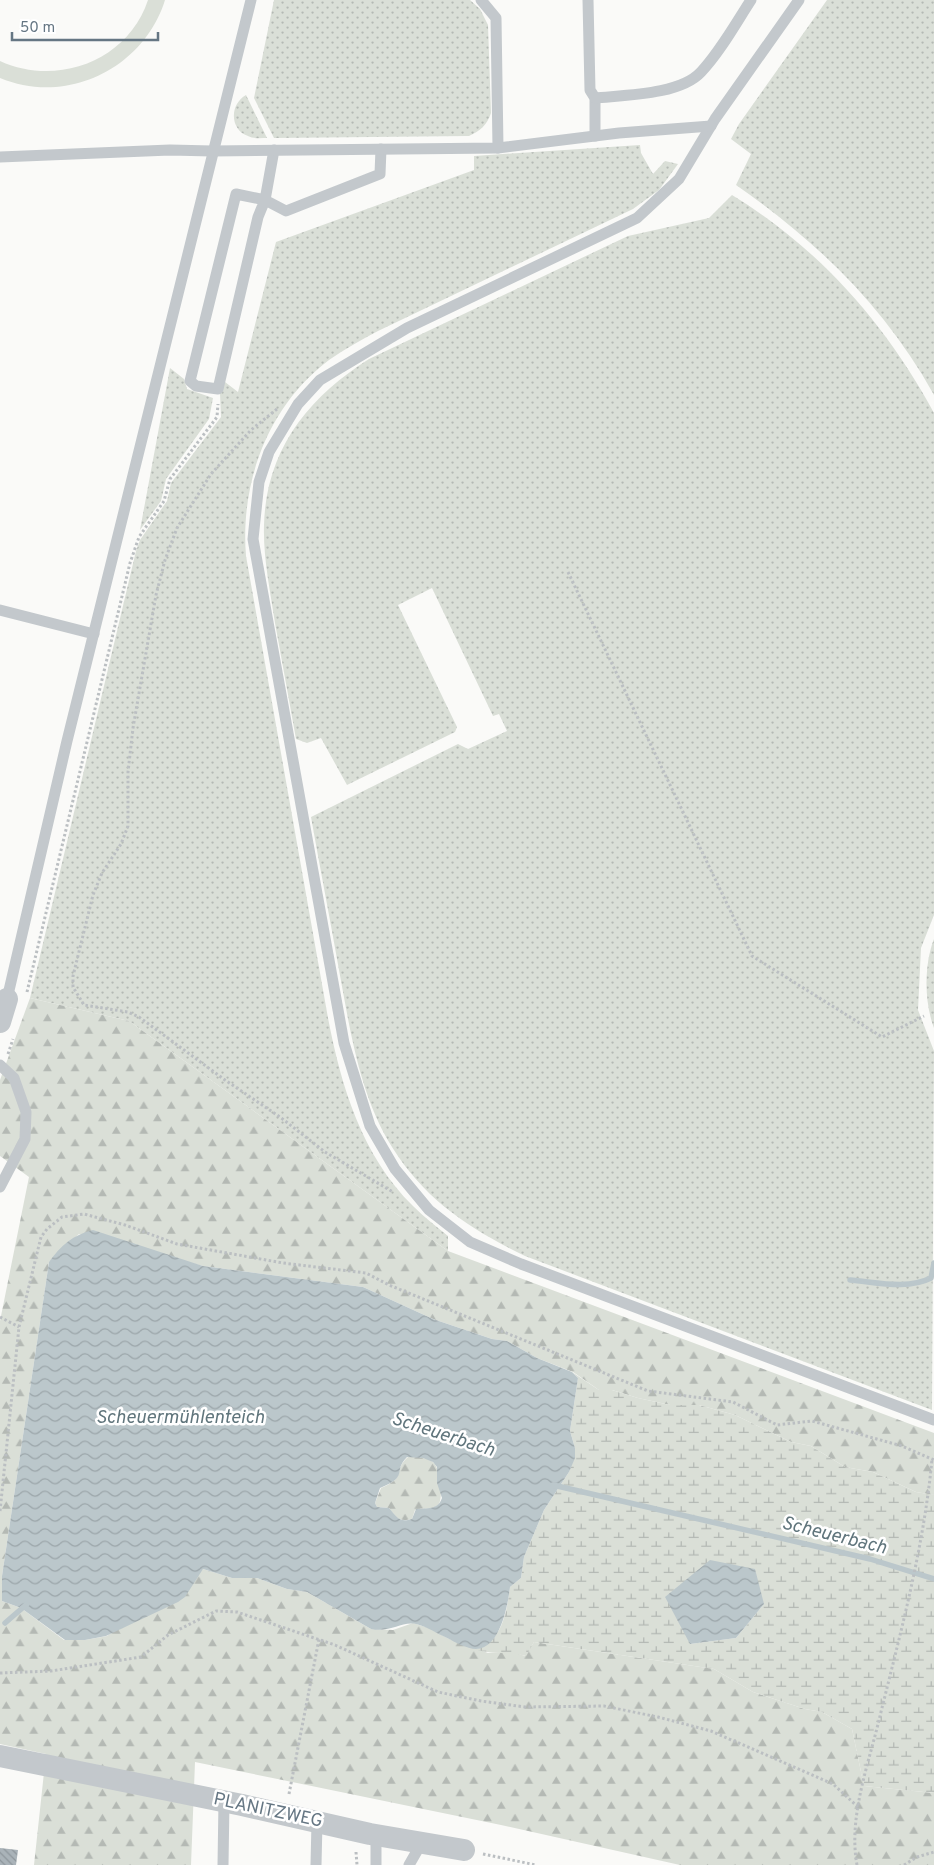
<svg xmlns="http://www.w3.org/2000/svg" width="934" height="1865" viewBox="0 0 934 1865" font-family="Overpass,sans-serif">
  <defs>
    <pattern id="grass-dots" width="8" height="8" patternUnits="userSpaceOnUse" patternTransform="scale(1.25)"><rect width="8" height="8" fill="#dadfd7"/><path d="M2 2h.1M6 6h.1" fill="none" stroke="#b4b9b4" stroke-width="1.8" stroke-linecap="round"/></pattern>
    <pattern id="forest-firs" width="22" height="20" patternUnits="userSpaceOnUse" patternTransform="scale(1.25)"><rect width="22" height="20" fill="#dadfd7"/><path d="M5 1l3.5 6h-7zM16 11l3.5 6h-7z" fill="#b4b9b4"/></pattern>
    <pattern id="wetland-marsh" width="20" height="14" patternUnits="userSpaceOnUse" patternTransform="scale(1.25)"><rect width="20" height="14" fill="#dadfd7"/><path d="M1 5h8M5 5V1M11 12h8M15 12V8" fill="none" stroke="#b4b9b4"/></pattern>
    <pattern id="water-waves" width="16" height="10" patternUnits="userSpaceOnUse" patternTransform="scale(1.25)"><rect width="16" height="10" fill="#bbc7cb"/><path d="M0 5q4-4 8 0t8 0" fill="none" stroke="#9ca6aa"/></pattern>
    <pattern id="building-back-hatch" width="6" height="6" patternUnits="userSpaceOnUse" patternTransform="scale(1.25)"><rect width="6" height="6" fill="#aab3b9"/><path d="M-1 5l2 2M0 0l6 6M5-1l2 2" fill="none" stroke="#8e969c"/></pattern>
  </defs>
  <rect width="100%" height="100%" fill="#fafaf8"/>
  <!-- grass -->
  <g fill="url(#grass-dots)">
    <path d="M274,0H470L480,9L488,25L491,113C487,125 480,131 469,136L274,138L254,98Z"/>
    <path d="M827,0H934V395C886,308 817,241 736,185L751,154L731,139L739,124Z"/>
    <path d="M246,95L267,138C261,138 253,139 248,136C229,129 230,104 246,95Z"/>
    <path d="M640,145L641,153L653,174L665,161L678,164L659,190L633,209L378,331C361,340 345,349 329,360C268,406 240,482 246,556L328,1018C341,1086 362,1156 413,1206C424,1217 436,1226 448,1236V1251L129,1021L30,998L136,551L140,540L167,501L171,483L221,417L220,393L225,382L238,392L276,242L474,170V156Z"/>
    <path d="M732,195C819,248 886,324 934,413V915L921,948L918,1010L934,1051L932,1410L525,1256C470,1229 425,1200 392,1147C359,1094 350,1029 339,970C330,919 320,868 311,817L458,744L468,749L507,731L499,714L493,716L432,588L398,605L457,727L455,732L347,785L321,738L307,743L296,739C289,700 282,661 275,623C270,590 263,557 264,525C266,449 309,397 369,359L628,236L709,218Z"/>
    <path d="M170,368L184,379L187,389L213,398L209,419L166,479L161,501L140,530Z"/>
    <path d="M934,939V1028C924,1002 924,964 934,939Z"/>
  </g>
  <!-- forest -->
  <g fill="url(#forest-firs)">
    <path d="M30,998L129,1021L448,1251L934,1433V1495L916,1492L873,1472L845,1467L811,1446L791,1442L735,1415L699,1405H670L638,1398L612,1390H599L573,1372L537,1358L507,1341L492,1339L433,1319L363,1287L203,1266L79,1234L49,1262L2,1576V1601L21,1608L64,1640H85L107,1636L203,1569L232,1578H257L287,1589L307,1592L371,1629L393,1630L413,1623L429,1628L447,1638L488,1653L513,1652L525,1656L534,1642L714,1669L753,1692L805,1709L822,1712L852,1729L864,1786L934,1793V1865H680L501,1825L195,1762L191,1865H34L46,1754L0,1744V1321L29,1177L0,1156V1080Z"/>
    <path d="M408,1457C416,1457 428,1457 434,1463C440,1469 444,1500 438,1505C431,1511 423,1507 415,1510L412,1519C398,1522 397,1518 389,1508L377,1507L375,1503L381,1488C408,1477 392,1471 408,1457Z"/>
  </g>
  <!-- wetland -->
  <path fill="url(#wetland-marsh)" fill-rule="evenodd" d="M572,1372L599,1390H612L638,1398L670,1405H699L735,1415L791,1442L811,1446L845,1467L873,1472L916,1492L934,1495V1793L864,1786L852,1729L822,1712L805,1709L753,1692L714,1669L534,1642L526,1656C508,1651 491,1655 474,1649C502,1645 507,1610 510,1587L521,1578L524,1557L544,1510L569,1472L575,1448L570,1431L578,1378ZM764,1604L736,1638L690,1644Z"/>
  <!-- pitch -->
  <path fill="#dadfd7" d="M148,0H165C144,68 67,106 0,78V61C57,87 128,61 148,0Z"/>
  <!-- water -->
  <g fill="url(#water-waves)" fill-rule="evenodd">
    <path d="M93,1230L203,1266L363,1287L433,1319L492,1339L507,1341L537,1358L572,1372L578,1378L570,1431L575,1448V1458L569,1472L544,1510L524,1557L521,1578L510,1587C508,1605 500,1649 476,1649C467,1649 455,1642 447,1638C436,1633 428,1627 416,1624C401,1621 391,1633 371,1629L307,1592L287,1589L257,1578H232L203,1569L185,1597L178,1602L106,1636L85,1640H65L21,1608L2,1601V1576L49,1262C61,1245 73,1235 93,1230ZM407,1457L423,1458L433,1462L437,1467V1483L442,1498C438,1510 427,1508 416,1509L412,1519C399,1523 397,1517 389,1508L377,1507L375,1503L380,1488C410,1476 392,1472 407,1457Z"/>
    <path d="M710,1560L755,1569L764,1604L736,1638L690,1644L665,1597Z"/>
  </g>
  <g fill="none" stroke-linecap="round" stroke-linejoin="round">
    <!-- stream -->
    <g stroke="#bbc7cb" stroke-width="5.5">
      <path d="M850,1280C876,1282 907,1290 931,1278L934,1263"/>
      <path d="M553,1485L870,1559L934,1579"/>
      <path d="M5,1623L27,1604"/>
    </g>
  </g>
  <!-- building -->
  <path fill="url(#building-back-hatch)" d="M0,1848L18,1850L16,1865H0Z"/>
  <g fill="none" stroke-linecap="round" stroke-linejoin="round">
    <!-- path -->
    <g stroke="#bbbfc2" stroke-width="3" stroke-dasharray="2.5 2.5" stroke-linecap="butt">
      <path d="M277,409L251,430L211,474L177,528L165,560L156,595L133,728L128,772V826L121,844L102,873L93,895L73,976V987L84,1005L128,1012L139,1017L225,1080L280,1117L325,1152L393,1192"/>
      <path d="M568,572L752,956L882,1037L924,1016"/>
      <path d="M27,992L130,563L139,537L164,501L170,479L217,417L218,404"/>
      <path d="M8,1054L13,1039"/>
      <path d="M0,1317L19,1327"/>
      <path d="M0,1511L19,1327L41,1237L47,1229L62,1217L84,1214L125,1225L177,1244L283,1263L366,1273L389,1285L648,1391L733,1402L777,1425L812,1421L902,1446L934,1460"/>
      <path d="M0,1673L51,1671L141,1657L168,1635L216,1611L237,1612L335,1645L438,1692L481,1701L525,1707L604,1706L658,1717L711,1731L833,1784L858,1807"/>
      <path d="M289,1794L319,1639"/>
      <path d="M356,1852L357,1865"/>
      <path d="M483,1854L536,1865"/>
      <path d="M857,1865C848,1817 869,1763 880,1716C901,1631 924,1546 932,1459"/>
      <path d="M904,1865L917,1857L934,1852"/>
    </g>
    <!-- service -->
    <g stroke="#c3c8cc" stroke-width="11">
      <path d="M588,0L590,90L595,98V136"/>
      <path d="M799,0L715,119L679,179L637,218L407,328L320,380L298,404L269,452L259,482L253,539L344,1043L370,1126L395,1169L429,1210L470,1242L521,1264L934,1420"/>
      <path d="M595,98C624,95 680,95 701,72C720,52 736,23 751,0"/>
      <path d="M498,148L619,133L711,126"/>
      <path d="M274,150L265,200L258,217L218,389L196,386L190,381L236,194L265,200L286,211L380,174L381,149"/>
      <path d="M0,157L170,150L212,151L498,148L496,18L481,0"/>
      <path d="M0,610L94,634"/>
      <path d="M7,999L67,741L251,0"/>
      <path d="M0,1065L14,1078L26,1112L25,1139L0,1187"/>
      <path d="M370,1834L376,1843V1865"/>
      <path d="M223,1865L224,1801"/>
      <path d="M316,1865L317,1822"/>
      <path d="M409,1865L417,1851L412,1841"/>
    </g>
    <!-- minor -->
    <g stroke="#c3c8cc" stroke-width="22">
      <path d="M0,1022L7,999"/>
      <path d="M0,1756L242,1805L370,1834L464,1850"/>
    </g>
  </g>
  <g text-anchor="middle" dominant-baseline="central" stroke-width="5" stroke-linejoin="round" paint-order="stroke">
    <!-- street labels -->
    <g font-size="18" fill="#657683" stroke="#fff">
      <text transform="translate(268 1811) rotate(12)">PLANITZWEG</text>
    </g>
    <!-- water labels -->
    <g font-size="19" font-style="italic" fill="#60757c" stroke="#fff">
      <text x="180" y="1418">Scheuermühlenteich</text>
      <text transform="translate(443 1435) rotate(18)">Scheuerbach</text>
      <text transform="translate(834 1536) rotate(14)">Scheuerbach</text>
    </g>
  </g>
  <!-- scale -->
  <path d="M12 32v8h146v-8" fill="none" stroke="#657683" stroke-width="2.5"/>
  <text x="20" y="32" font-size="15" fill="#657683" stroke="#ffffff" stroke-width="4" paint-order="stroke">50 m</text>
</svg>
